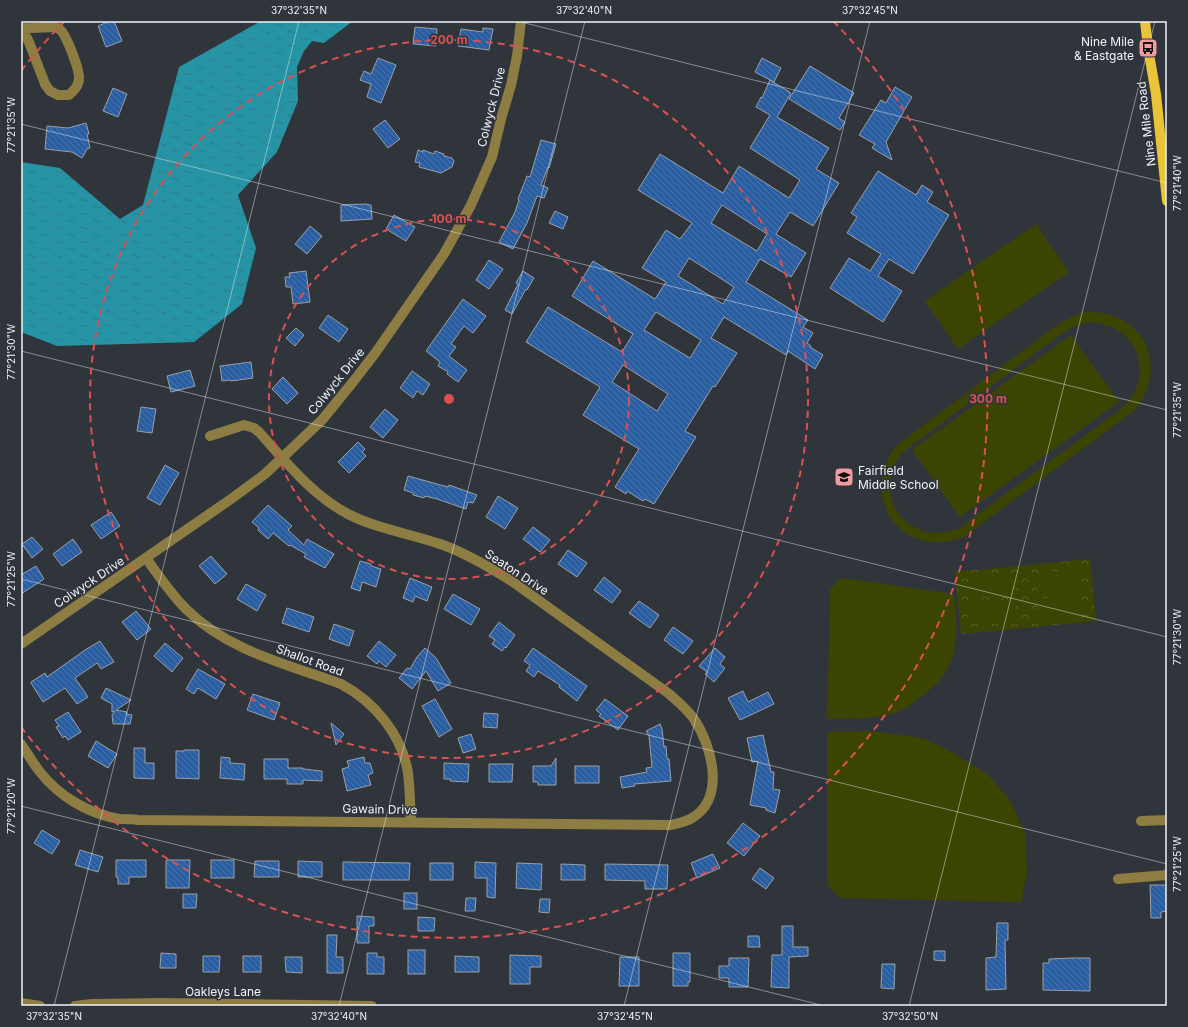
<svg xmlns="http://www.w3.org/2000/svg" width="1188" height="1027" viewBox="0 0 1188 1027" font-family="Inter,sans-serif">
  <defs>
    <pattern id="forest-crowns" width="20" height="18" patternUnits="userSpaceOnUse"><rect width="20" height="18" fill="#3c4402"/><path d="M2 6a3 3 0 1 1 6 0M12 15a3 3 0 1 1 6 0" fill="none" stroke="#585f28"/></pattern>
    <pattern id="water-ripples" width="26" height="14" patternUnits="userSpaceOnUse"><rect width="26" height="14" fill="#2694a5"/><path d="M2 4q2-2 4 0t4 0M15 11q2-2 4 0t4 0" fill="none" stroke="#327a85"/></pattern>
    <pattern id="building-back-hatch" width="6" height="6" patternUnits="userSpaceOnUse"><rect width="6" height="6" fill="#2b5ea1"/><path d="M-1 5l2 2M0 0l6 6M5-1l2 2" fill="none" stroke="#4a76af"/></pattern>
  </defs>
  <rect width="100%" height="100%" fill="#30353c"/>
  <!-- forest -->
  <path fill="url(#forest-crowns)" d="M1090,559L1096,621L961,634L955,572Z"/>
  <!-- pitch -->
  <g fill="#3c4402" fill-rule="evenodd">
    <path d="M1036,224L1069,272L958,349L925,301Z"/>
    <path d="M1087,312C1144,311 1170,366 1135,410L964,537C902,561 856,497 897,445L1060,323L1078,314ZM1090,322C1139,325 1157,376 1121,409L958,529C907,547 870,496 902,453L1064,332C1073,327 1080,324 1090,322Z"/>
    <path d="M1071,335L1119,402L960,517L912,450Z"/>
    <path d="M1079,570L1080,590L1038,593L1036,573Z"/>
    <path d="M1013,575L1014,595L971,598L970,578Z"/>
    <path d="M842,578L954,594C955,611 958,629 955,646C951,671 938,685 918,699C913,703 906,709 900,711C878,720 850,718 827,719L830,589Z"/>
    <path d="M1081,596L1082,616L1040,619L1038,599Z"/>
    <path d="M1015,601L1016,621L973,624L972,604Z"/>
    <path d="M871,731L922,738L952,752L988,775L1010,800L1025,834L1027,873L1021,902L840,898L827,885V732Z"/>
  </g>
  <!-- water -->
  <path fill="url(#water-ripples)" d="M261,21H353L324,43L312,41L304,51L297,67L298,101L277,152L238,195L256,248L242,304L194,342L57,346L21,332V162L60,168L120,219L143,205L179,67Z"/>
  <!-- building -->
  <g fill="url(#building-back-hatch)" stroke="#99a0a8" fill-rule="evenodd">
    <path d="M110,21H114L122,41L106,47L98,26Z"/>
    <path d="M415,27L437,29L436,46L413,44Z"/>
    <path d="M483,28L493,29L489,50L458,46L461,29L483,32Z"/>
    <path d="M378,58L396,65L381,103L367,97L371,84L360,80L364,71L371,74Z"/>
    <path d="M762,58L781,68L774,82L755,72Z"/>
    <path d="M810,66L854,93L839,118L845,122L840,130L789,99Z"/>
    <path d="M770,80L791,93L777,117L829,148L816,169L839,183L813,226L790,212L776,234L806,253L791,277L760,259L746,282L808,320L803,327L813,333L807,343L811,346L810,347L823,355L815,369L788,351L786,355L724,317L711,338L737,353L715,387L713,386L685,431L696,437L654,504L645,499L643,501L627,491L626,494L615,487L639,449L583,415L600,387L526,342L548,307L622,352L633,334L572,296L593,261L655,299L666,282L642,268L666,230L680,239L692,223L638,190L660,154L723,193L739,166L789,198L800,180L750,148L770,115L756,107L761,97L762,98ZM722,205L767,234L757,251L711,223ZM689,258L734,287L723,304L678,276ZM656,312L701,340L690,358L644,330ZM623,365L668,394L657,411L612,382Z"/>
    <path d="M895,87L912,97L886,142L892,160L872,148L875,144L859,135L881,100L886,103Z"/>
    <path d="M113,88L127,94L118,117L103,111Z"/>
    <path d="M385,120L400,139L388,148L373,129Z"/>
    <path d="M86,123L89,134H87L90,148L87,149L82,158L72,152L45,149L47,126L68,128Z"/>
    <path d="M541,140L556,144L549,168L548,167L541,185L548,188L544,198L537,196L527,223L513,249L499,242L515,212L519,200L518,199L527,176L530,177Z"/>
    <path d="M418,150L423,152V150L434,154L435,151L444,154V156L452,158L454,161L452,167L441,173L419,167L420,163L415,162Z"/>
    <path d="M878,171L916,195L922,185L933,192L927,202L949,215L913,274L889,259L878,276L902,291L883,322L830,288L849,258L870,271L881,254L847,233L857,217L851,213Z"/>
    <path d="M365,204L371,205L372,219L341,221V205Z"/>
    <path d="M555,211L568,217L563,229L549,223Z"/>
    <path d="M394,215L415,227L406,241L386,229Z"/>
    <path d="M310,226L322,236L307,254L295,244Z"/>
    <path d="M489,260L503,269L489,289L476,280Z"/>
    <path d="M306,271L310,302L293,304L291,287H286L285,277H290L289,273Z"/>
    <path d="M523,271L534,278L527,290L526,289L512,314L505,310L518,284L516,283Z"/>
    <path d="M463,299L486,316L473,333L464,326L451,344L456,347L449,356L467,370L458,382L447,374L448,372L438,366L440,362L426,351Z"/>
    <path d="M328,315L348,329L339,342L319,328Z"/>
    <path d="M296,328L304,335L295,346L286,338Z"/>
    <path d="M251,362L253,378L231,381L230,380L222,381L220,366Z"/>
    <path d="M190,370L195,386L171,392L167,376Z"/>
    <path d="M412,371L430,384L423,395L417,391L413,398L400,388Z"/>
    <path d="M283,377L298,393L287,404L272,389Z"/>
    <path d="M141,407L156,409L152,433L137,431Z"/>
    <path d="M385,409L398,420L383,438L370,427Z"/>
    <path d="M358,442L365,449L362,452L366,456L349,473L338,462Z"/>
    <path d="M165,465L179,473L160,505L147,498Z"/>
    <path d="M408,476L448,487L449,485L477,495L473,503L468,502L466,509L437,499L425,496L424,498L413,495V493L404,490Z"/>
    <path d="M498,496L518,508L505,529L486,517Z"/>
    <path d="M268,505L292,526L288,530L304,545L307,539L334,554L325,568L304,557L306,554L290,545L289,546L273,533L268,539L258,530L259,528L252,522Z"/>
    <path d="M111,512L120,526L101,539L91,525Z"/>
    <path d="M533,527L550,540L540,552L523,539Z"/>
    <path d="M32,537L43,549L32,558L22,544Z"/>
    <path d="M73,539L82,552L62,566L53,554Z"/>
    <path d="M568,550L587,563L577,577L558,564Z"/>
    <path d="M211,556L227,574L215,584L199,566Z"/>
    <path d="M360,561L371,564V566L381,569L376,587L362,582L360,591L351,588Z"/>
    <path d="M36,566L44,579L21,594V575Z"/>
    <path d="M604,577L621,591L612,603L594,590Z"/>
    <path d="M410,578L432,587L427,601L415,596L413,602L403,598Z"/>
    <path d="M246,584L266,595L257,611L237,599Z"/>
    <path d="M453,594L480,609L471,625L444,609Z"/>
    <path d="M639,601L659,615L650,628L629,613Z"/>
    <path d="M287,608L314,617L309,632L282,623Z"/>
    <path d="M136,611L151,629L137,640L122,622Z"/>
    <path d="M499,622L515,635L506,648L505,647L502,651L492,644L495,640L489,636Z"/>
    <path d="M334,624L354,631L349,646L329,639Z"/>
    <path d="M673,627L693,641L683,654L669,644V643L664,640Z"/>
    <path d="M100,641L114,662L101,669L97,663L75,678L88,697L77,704L65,688L43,702L31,683V682L45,673L47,677L85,650Z"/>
    <path d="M379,641L396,655L386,667L379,661L377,664L367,656Z"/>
    <path d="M165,643L183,658L172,672L154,656Z"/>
    <path d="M425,648L436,658L451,683L438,691L426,671L412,689L399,678L407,668L410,669L417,657Z"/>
    <path d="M533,648L587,686L577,701L559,687L560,685L538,671L534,677L526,671L530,665L524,661Z"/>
    <path d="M715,648L725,657L720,664L725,668L714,682L705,674L707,672L699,666Z"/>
    <path d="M198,669L225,684L216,699L198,688L194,694L186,689Z"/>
    <path d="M106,688L131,700L116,710L127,712L126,714L132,715L130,724H113L112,715L115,711L112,712V704L101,698Z"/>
    <path d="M743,691L748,702L768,692L774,704L740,720L728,698Z"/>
    <path d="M253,694L280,703L274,720L247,710Z"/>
    <path d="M435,699L452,729L439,737L422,706Z"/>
    <path d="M605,699L628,716L618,730L599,716L601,714L596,710Z"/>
    <path d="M68,712L81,732L68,740L65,736L63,738L56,727L59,726L55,720Z"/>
    <path d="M484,713L498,714L497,728L483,727Z"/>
    <path d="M331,723L344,734L336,745Z"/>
    <path d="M660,724L662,729L664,747L666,746L667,759H669L671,781L634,784L635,786L622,788L620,777L647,772L646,768L652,767L649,736L646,731Z"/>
    <path d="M471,734L476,749L463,753L458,738Z"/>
    <path d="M763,735L771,772H774L773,789L780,790L775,813L766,810V808L750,805L758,761L752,762L747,738Z"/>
    <path d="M96,741L117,754L108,768L88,756Z"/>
    <path d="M134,748H145V763H154V779L134,778Z"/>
    <path d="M184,750H199V779L176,778V751H184Z"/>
    <path d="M221,757L230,758V763L245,764L244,780L220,778Z"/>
    <path d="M364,757L365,763H370L373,773L368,775L371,785L347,791L342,769L349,767L347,761Z"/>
    <path d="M556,758V785H538V782H533V766H551Z"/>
    <path d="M264,759H288V768H303V769L322,771V781L303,780V784H287V779H264Z"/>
    <path d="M444,763L469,764L468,782L450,781L451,779H444Z"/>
    <path d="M489,764H513L512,782H489Z"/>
    <rect x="575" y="766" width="24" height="17"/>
    <path d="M743,823L760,836L744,856L727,843Z"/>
    <path d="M42,830L60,841L52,854L34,843Z"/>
    <path d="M80,850L103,857L98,872L75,865Z"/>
    <path d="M713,854L720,868L697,878L691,863Z"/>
    <path d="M116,860H146V877H129V884H118V877H116Z"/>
    <path d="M166,860H190L189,888H166Z"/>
    <rect x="211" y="860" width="23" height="18"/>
    <path d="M255,861H279V877H254Z"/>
    <path d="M298,861L322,862V877H298Z"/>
    <path d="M343,862L410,863L409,880H343Z"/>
    <path d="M475,862L496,863L495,898L487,897V878H475Z"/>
    <rect x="430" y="863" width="23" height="17"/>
    <path d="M517,863L542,864L541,890L516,888Z"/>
    <path d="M561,864L585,865V880H561Z"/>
    <path d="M605,864L668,865L667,889H645V881L605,880Z"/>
    <path d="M760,868L774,878L766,889L752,879Z"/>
    <path d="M1150,885H1167V911L1161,912V918H1151Z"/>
    <rect x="404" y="893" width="13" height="16"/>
    <path d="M183,894H197L196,908H183Z"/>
    <path d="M466,898H476L475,911H465Z"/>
    <path d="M540,899H550L549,913L539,912Z"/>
    <path d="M357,916L374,917V926H369V943H357Z"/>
    <path d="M418,917L435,918L434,931H418Z"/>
    <path d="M997,923H1008V940H1005L1006,989L986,990V958L996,957Z"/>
    <path d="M782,926H793V947H808V956L789,957V988L771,987L772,955H782Z"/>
    <path d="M327,935H337L336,957H343V973H327Z"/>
    <path d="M748,936H759L760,947H748Z"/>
    <rect x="408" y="950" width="17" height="24"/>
    <path d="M934,951H945V961L934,960Z"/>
    <path d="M161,953L176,954V968H160Z"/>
    <path d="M367,953H377V957H384V974H367Z"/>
    <path d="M673,953H690V982H688V986H673Z"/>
    <path d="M510,955L541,956V967H530V984H510Z"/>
    <path d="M203,956H220L219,972H203Z"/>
    <rect x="243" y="956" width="18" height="16"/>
    <path d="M455,956L479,957V972H455Z"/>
    <path d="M285,957H302V973L286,972Z"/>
    <path d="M620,957H639V986H619Z"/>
    <path d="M729,958H749L748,987H729V978H719V966H729Z"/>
    <path d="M1071,958H1090V991L1043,990V963H1049V959Z"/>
    <path d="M882,964H895L894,989L881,988Z"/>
  </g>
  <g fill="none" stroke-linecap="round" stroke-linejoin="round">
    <!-- minor -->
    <g stroke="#8e7d42" stroke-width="10">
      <path d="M21,28C29,29 53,26 58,28C66,32 78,67 79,76C80,84 75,90 69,95H58L50,91L45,84L29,42L22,28"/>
      <path d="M146,558C159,576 171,594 186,609C228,651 287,664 341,684C375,702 402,735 408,773C410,789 410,806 411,822"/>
      <path d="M21,644L231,499L265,474L322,420L353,382L376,352L444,254L471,205L492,157L501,119L511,85L517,56L521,21"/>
      <path d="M21,744C27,753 33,763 40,772C59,796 88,814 120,819C126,819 132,819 138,820L671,825C678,823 686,822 692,818C726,798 712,746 694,719C687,709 677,701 668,693L513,582C491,568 468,554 443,545C412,534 377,529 348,514C312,495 286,462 259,432L254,428L244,425L210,436"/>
      <path d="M1141,821L1167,820"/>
      <path d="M1118,879L1167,875"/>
      <path d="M21,1003L40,1006"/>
      <path d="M75,1006L92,1004L161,1003L372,1006"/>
    </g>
    <!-- major -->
    <path stroke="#e9c438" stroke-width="10" d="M1145,21L1148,48L1156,94L1167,201"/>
  </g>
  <!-- ticks -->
  <path fill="none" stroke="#eff3f7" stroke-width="1" stroke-opacity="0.45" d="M517,21L1167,183M21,124L1167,410M21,351L1167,637M21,579L1167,864M21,806L825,1006M54,1006L299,21M339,1006L585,21M624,1006L870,21M909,1006L1155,21"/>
  <!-- distance rings -->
  <g fill="none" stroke="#db5151" stroke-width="2" stroke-dasharray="7 5">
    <circle cx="449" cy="399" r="180"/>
    <circle cx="449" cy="399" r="359"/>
    <path d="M21 71A539 539 0 0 1 65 21M833 21A539 539 0 1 1 21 727"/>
  </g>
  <!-- icons -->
  <defs>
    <g id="bus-square" transform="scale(1)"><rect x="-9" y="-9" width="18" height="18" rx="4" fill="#f49aa1" stroke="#30353c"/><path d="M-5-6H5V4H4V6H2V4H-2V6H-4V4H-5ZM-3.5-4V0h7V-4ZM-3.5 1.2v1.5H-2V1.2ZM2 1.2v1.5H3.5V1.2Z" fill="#111"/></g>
    <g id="school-square" transform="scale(1)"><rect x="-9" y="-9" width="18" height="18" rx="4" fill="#f49aa1" stroke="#30353c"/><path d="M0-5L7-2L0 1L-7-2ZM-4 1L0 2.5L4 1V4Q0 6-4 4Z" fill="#111"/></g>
  </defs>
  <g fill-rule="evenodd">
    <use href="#bus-square" x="1148" y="48"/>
    <use href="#school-square" x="844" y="477"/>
  </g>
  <g text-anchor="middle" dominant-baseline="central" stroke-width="3" stroke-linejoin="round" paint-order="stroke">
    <!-- poi labels -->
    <g font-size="12" fill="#eff3f7" stroke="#30353c" text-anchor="end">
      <text x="1134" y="41">Nine Mile<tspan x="1134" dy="14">&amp; Eastgate</tspan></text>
      <text x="858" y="470" text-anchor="start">Fairfield<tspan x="858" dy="14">Middle School</tspan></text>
    </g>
    <!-- street labels -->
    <g font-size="12" fill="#eff3f7" stroke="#30353c">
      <text transform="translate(491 107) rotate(-76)">Colwyck Drive</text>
      <text transform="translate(1146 124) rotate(-97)">Nine Mile Road</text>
      <text transform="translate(336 381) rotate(-51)">Colwyck Drive</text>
      <text transform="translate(517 572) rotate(33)">Seaton Drive</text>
      <text transform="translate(89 582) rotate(-34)">Colwyck Drive</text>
      <text transform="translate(310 660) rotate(20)">Shallot Road</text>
      <text transform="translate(380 809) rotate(1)">Gawain Drive</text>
      <text x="223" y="991">Oakleys Lane</text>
    </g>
  </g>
  <circle cx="449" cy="399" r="6" fill="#db5151" stroke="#30353c" stroke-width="2"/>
  <g font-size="12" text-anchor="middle" font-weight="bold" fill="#db5151" stroke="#30353c" stroke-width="3" stroke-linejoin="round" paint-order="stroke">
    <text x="449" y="44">200 m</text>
    <text x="449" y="223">100 m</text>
    <text x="988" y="403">300 m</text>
  </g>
  <!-- border -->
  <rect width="1188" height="1027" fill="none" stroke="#30353c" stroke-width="44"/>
  <rect x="22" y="22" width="1144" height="983" fill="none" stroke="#eff3f7" stroke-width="1.5"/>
  <g font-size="10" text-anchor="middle" fill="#eff3f7">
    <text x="299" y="14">37°32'35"N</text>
    <text x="584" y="14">37°32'40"N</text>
    <text x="870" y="14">37°32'45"N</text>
    <text transform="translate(11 125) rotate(-90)" y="4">77°21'35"W</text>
    <text transform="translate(1177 183) rotate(-90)" y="4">77°21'40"W</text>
    <text transform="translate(11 352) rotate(-90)" y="4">77°21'30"W</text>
    <text transform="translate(1177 410) rotate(-90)" y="4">77°21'35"W</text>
    <text transform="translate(11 579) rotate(-90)" y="4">77°21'25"W</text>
    <text transform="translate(1177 637) rotate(-90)" y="4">77°21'30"W</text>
    <text transform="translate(11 806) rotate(-90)" y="4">77°21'20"W</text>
    <text transform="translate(1177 864) rotate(-90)" y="4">77°21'25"W</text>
    <text x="54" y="1020">37°32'35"N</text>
    <text x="339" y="1020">37°32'40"N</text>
    <text x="625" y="1020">37°32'45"N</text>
    <text x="910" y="1020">37°32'50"N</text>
  </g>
</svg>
